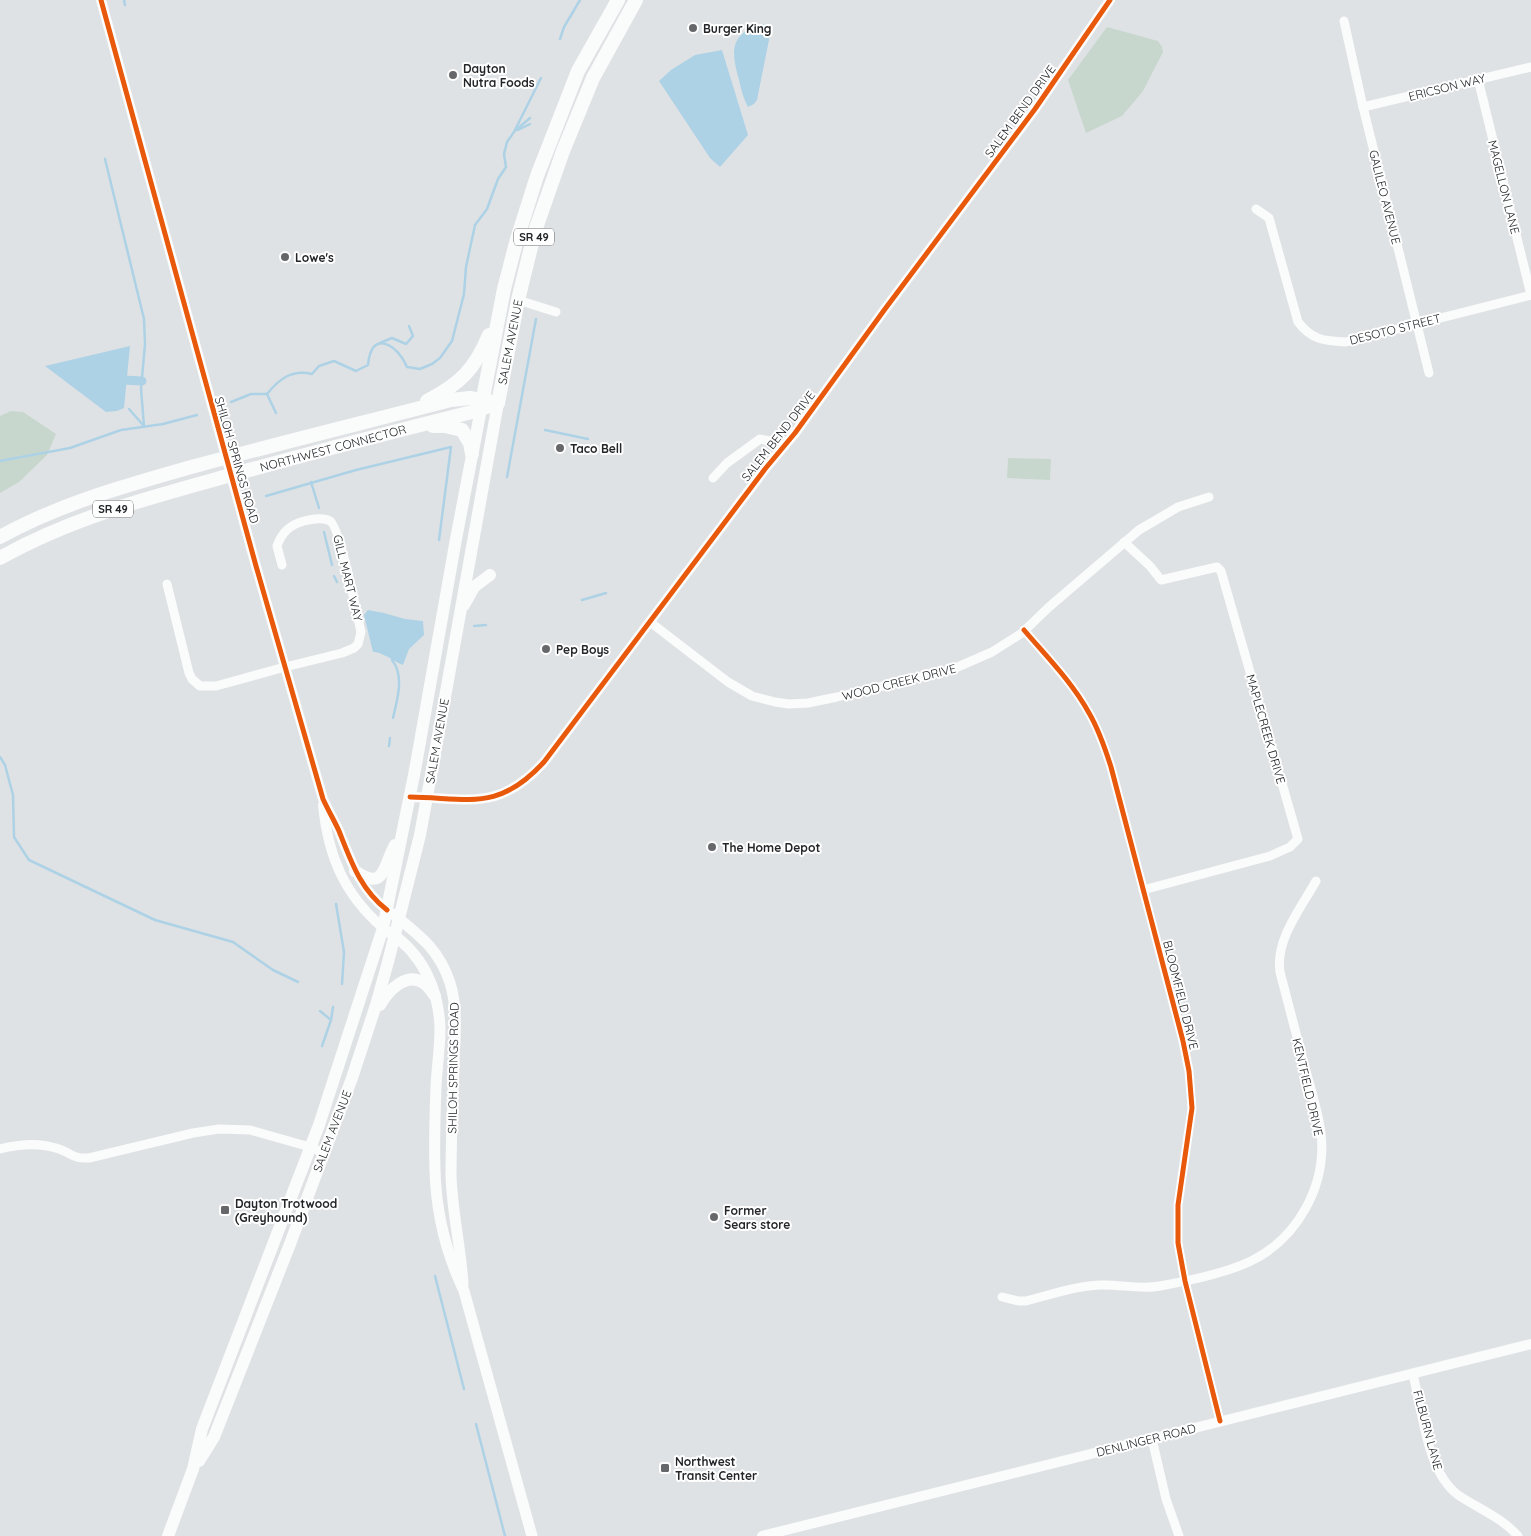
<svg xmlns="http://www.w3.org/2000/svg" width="1531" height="1536" viewBox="0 0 1531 1536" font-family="Quicksand,sans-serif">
  <rect width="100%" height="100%" fill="#dfe2e5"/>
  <!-- green -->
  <g fill="#c7d7cd">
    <path d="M1107,27L1158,41L1162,47L1163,52L1143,91L1122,116L1086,133L1068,80Z"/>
    <path d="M11,411L23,412L56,434L47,455L19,482L0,493V416Z"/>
    <path d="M1008,458L1051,459L1050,480L1007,478Z"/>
  </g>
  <!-- water -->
  <g fill="#add2e5">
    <path d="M763,24L769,26L770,35L757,100L754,104L748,107C743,98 741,89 739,80C731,52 729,33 763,24Z"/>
    <path d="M722,50L748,135L720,167L710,158L659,81L671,70L695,55Z"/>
    <path d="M130,346L124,408L117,411L106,412L45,366Z"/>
    <path d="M368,610L384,613L405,619L423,621L424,635L409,649L403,665C393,661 381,651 373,652L364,615Z"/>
  </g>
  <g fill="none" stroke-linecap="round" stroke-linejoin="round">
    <!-- stream -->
    <g stroke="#add2e5" stroke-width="2.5">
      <path d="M124,0L125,5"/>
      <path d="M560,39L564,27L580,0"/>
      <path d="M516,130L530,118"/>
      <path d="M518,130L530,124"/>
      <path d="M105,159L144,319L145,344L141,389L144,426"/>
      <path d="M380,343L392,338L406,344L413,336L409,326"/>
      <path d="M267,394L276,413"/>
      <path d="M231,402L251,394H267C279,379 292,369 312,374L319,366L334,361L356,371L368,365C371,328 398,345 407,367L420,369L432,364L440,358L452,341L464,294L466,267L475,225L487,209L498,179L506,167L504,154L507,142L514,132L541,78"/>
      <path d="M129,409L143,425"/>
      <path d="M545,430L588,439"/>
      <path d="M0,461L70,448L121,430L163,424L197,415"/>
      <path d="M507,477L536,319"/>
      <path d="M311,482L319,508"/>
      <path d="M266,496L356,470L451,447L439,540"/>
      <path d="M324,532L332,565"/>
      <path d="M334,576L337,582"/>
      <path d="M582,600L606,593"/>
      <path d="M474,626L486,625"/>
      <path d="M392,660C405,676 397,700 393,718"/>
      <path d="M389,746L390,738"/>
      <path d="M0,757L5,765L13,795L14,837L29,860L155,920L233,942L273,970L298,982"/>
      <path d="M336,904L344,952L342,984"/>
      <path d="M320,1011L331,1020"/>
      <path d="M322,1046L331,1020L333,1007"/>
      <path d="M435,1276L464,1389"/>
      <path d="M476,1424L505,1536"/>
    </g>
    <!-- canal -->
    <path stroke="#add2e5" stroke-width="9" d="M123,380L142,381"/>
    <!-- minor -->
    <g stroke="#fafbfb" stroke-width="9">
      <path d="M1344,21L1363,107L1429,373"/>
      <path d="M1478,79L1531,295"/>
      <path d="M1363,107L1531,67"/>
      <path d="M1256,209L1269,218L1298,322C1312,340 1324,341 1346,342L1531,295"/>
      <path d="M518,300L556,312"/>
      <path d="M713,478L727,463L760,439L769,441L781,450"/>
      <path d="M1124,542L1150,566L1161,580L1217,567L1221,571L1298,839L1290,847L1270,856L1143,890"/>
      <path d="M167,584L189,673L192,679L200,686H216L285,667L342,653L354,648L358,644L361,632C357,615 340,527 330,521C323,517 312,519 304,521C290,525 282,532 277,546L282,565"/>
      <path d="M650,622L728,682L752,696L775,702L789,704L808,703L837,697L953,669L992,652L1022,633L1049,607L1139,530L1178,507L1209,497"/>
      <path d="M1024,630C1047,657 1072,682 1089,713C1099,730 1105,748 1111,767L1183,1041L1189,1071L1192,1108L1178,1205V1243L1185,1281L1220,1421"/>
      <path d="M0,1149C20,1144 39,1142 59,1149C73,1154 73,1159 89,1158L193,1133L219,1129L250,1130L310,1147L324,1153"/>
      <path d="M1002,1297L1018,1301H1026C1050,1295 1075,1286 1100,1285C1120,1284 1140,1290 1160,1286C1188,1281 1226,1273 1251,1261C1298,1238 1327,1185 1321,1133C1318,1110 1310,1086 1304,1064C1296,1033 1288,1003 1280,972C1275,940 1301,908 1316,881"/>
      <path d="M1413,1375C1423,1412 1426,1471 1458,1495C1479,1509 1501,1517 1518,1536"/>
      <path d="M1152,1439L1166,1499L1179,1536"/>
    </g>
    <!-- tertiary -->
    <g stroke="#fafbfb" stroke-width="10">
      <path d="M101,0L256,566L323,799C328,810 334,820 339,831C351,861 360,889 387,910"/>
      <path d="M410,797C470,798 498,812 544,762L765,469L795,433L885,309L1035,109L1110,0"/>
      <path d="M323,805C328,856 344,894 383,928"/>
      <path d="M762,1536L1531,1344"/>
    </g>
    <!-- secondary -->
    <g stroke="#fafbfb" stroke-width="11">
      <path d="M393,914C419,935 439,949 450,983C458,1008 455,1036 454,1062C453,1100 451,1137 451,1175C452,1212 461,1248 463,1284"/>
      <path d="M389,932C422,953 439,989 440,1029C440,1048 437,1067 436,1086C435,1113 434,1142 435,1170C436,1211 446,1253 464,1291L532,1536"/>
    </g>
    <!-- primary -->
    <g stroke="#fafbfb" stroke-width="12">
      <path d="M464,605L474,587L490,575"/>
      <path d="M355,871C385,892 383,866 395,845"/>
      <path d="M380,1005C388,991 407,970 425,984C429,987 432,992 435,996"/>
      <path d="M199,1461L214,1437L290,1244L352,1078L376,1005L388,962L420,835L427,797L498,403"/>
      <path d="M168,1536L193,1469L202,1429L319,1125L383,928L415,770L456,539L481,409"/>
    </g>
    <!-- trunk -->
    <g stroke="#fafbfb" stroke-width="14">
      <path d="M427,401C460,384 475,369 489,335"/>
      <path d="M498,403L518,300L535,231L563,151L593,78L636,0"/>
      <path d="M481,408L504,289L517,239L537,176L578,71L618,0"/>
      <path d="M433,426H445L462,430L470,443L472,454"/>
      <path d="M0,537C61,503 128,485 195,466C280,443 366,422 451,400L470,398L497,403"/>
      <path d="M0,558C69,519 144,499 220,478C303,455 388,433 472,412L498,403"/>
    </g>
    <!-- cycleway casing -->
    <g stroke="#fff" stroke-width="8">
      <g id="cycleway">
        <path d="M101,0L256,566L323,799C328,810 334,820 339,831C351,861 360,889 387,910"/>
        <path d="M1024,630C1047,657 1072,682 1089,713C1099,730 1105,748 1111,767L1183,1041L1189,1071L1192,1108L1178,1205V1243L1185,1281L1220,1421"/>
        <path d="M410,797C470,798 498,812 544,762L765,469L795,433L885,309L1035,109L1110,0"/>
      </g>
    </g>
    <!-- cycleway -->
    <use href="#cycleway" stroke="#e8590c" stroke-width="5"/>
  </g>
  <!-- markers -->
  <g fill="#65676a" stroke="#fff" stroke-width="2">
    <circle cx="693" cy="28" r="5"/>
    <circle cx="453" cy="75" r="5"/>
    <circle cx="285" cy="257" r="5"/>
    <circle cx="560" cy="448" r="5"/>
    <circle cx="546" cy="649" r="5"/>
    <circle cx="712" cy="847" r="5"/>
    <rect x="220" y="1205" width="10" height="10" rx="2.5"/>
    <circle cx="714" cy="1217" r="5"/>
    <rect x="660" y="1463" width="10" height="10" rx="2.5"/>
  </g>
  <g text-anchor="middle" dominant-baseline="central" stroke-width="4" stroke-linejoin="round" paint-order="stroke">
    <!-- shield labels -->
    <g fill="#fff" stroke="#656668" stroke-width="1">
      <rect x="514" y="228.5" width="40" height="17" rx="4"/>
      <rect x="93" y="500.5" width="40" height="17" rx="4"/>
    </g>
    <g font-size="11" font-weight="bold" fill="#232528">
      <text x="534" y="237">SR 49</text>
      <text x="113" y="509">SR 49</text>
    </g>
    <!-- poi labels -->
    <g font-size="12" font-weight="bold" fill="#232528" stroke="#fff" text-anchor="start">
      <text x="703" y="28">Burger King</text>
      <text x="463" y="68">Dayton<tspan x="463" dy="14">Nutra Foods</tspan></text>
      <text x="295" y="257">Lowe's</text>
      <text x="570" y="448">Taco Bell</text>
      <text x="556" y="649">Pep Boys</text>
      <text x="722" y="847">The Home Depot</text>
      <text x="235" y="1203">Dayton Trotwood<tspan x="235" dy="14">(Greyhound)</tspan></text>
      <text x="724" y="1210">Former<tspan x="724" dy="14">Sears store</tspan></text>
      <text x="675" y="1461">Northwest<tspan x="675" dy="14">Transit Center</tspan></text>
    </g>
    <!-- street labels -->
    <g font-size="12" fill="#232528" stroke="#fff">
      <text transform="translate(1447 87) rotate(-14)">ERICSON WAY</text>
      <text transform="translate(1020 111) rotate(-54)">SALEM BEND DRIVE</text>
      <text transform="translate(1504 187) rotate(76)">MAGELLON LANE</text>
      <text transform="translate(1385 197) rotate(76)">GALILEO AVENUE</text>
      <text transform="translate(1395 329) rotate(-14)">DESOTO STREET</text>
      <text transform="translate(510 342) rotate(-79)">SALEM AVENUE</text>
      <text transform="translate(778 436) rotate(-52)">SALEM BEND DRIVE</text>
      <text transform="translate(333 448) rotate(-15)">NORTHWEST CONNECTOR</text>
      <text transform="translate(237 460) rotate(74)">SHILOH SPRINGS ROAD</text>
      <text transform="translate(348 578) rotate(76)">GILL MART WAY</text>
      <text transform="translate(899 682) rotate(-14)">WOOD CREEK DRIVE</text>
      <text transform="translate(1266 729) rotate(74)">MAPLECREEK DRIVE</text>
      <text transform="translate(437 741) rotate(-80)">SALEM AVENUE</text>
      <text transform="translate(1181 995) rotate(76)">BLOOMFIELD DRIVE</text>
      <text transform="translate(453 1068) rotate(-89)">SHILOH SPRINGS ROAD</text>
      <text transform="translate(1308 1087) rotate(77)">KENTFIELD DRIVE</text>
      <text transform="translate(332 1131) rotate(-69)">SALEM AVENUE</text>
      <text transform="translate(1428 1430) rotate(75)">FILBURN LANE</text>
      <text transform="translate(1146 1440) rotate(-14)">DENLINGER ROAD</text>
    </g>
  </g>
</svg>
